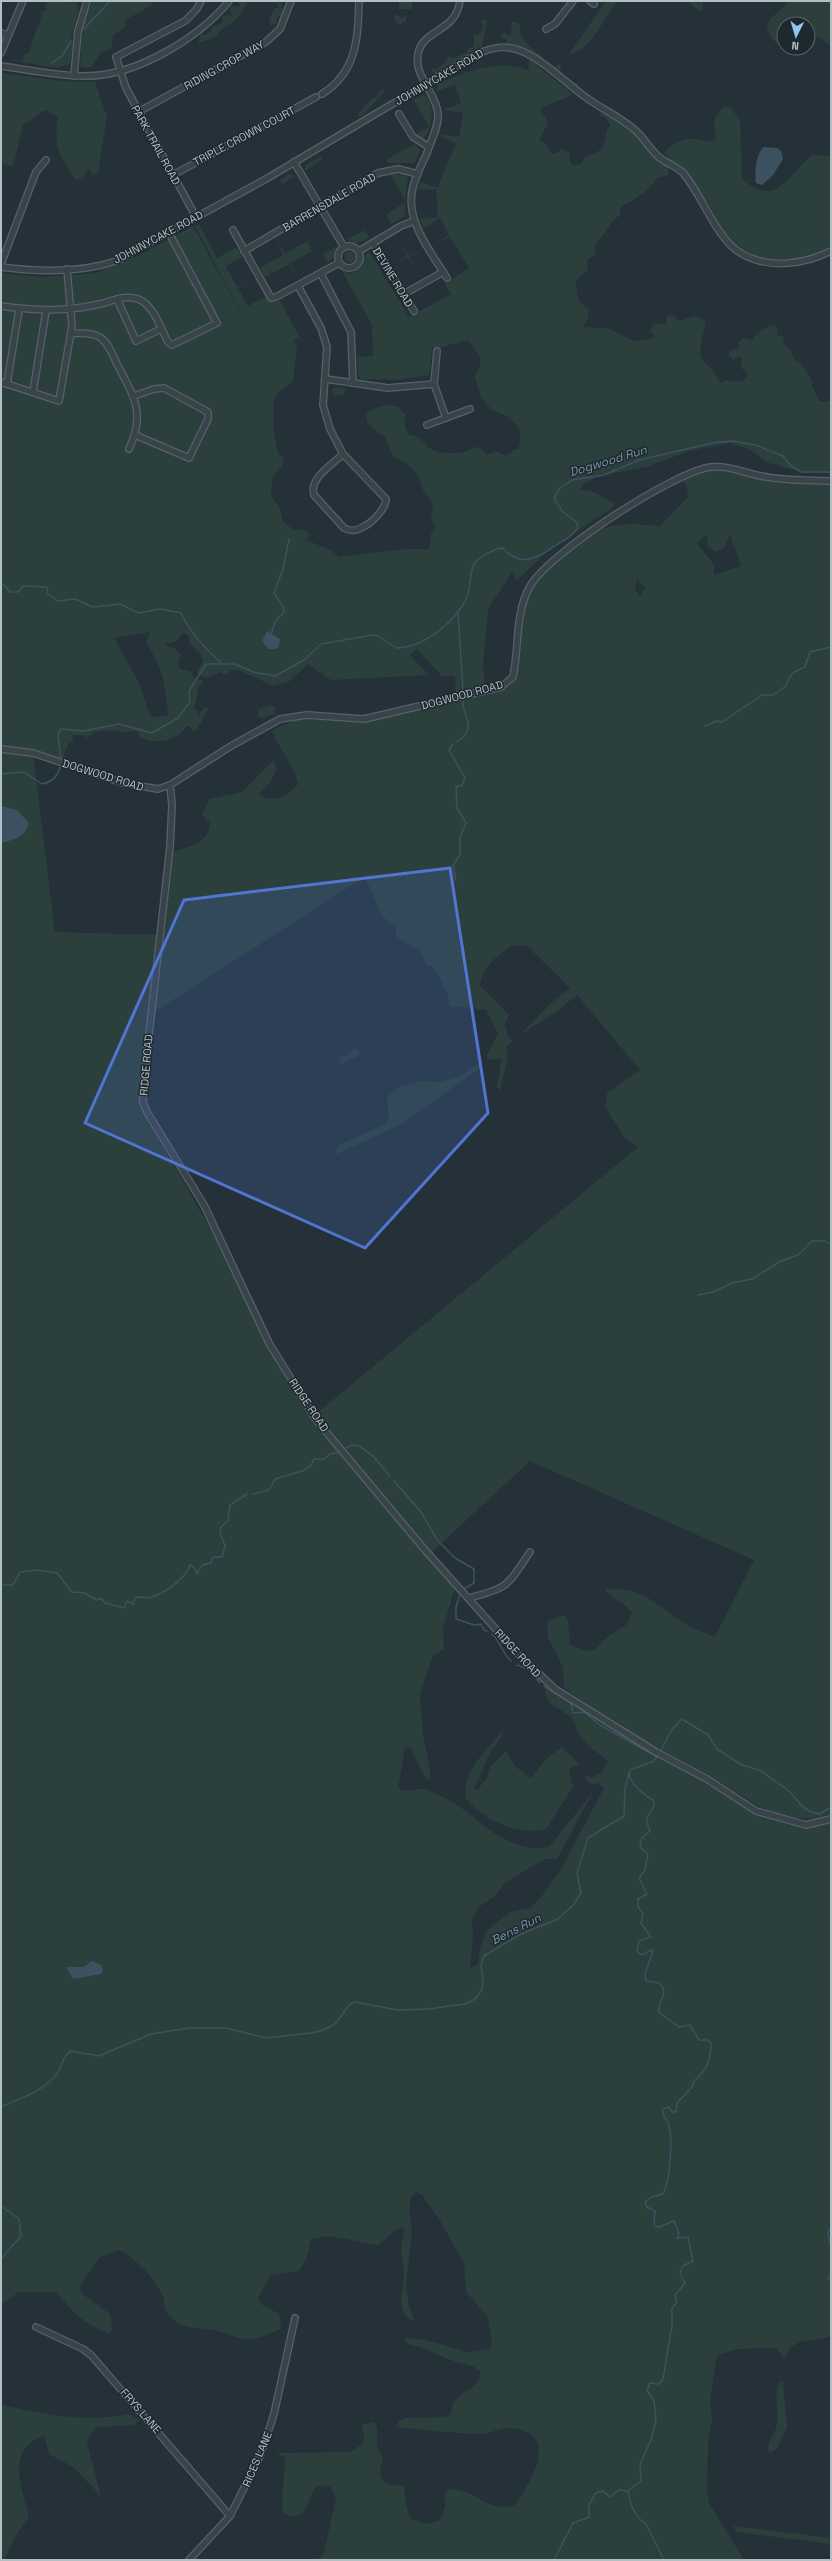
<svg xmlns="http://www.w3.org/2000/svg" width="832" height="2561" viewBox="0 0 832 2561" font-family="'Space Grotesk',sans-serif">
  <rect width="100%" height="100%" fill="#253139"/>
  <!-- green -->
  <g fill="#2b3f3c" fill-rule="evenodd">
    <path d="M47,1L77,3L78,13L71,39L73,43L70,64L56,68L14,61L11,58L18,61L23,60L22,55L30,52C32,38 38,28 42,14L40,12L45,11Z"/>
    <path d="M93,1H156L141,12L126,19L125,27L113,35L112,48L101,52L92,67L84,68L80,66L82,25Z"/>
    <path d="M238,1H248C245,7 235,22 230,24C225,27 219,30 216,37L198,43L201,34L206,35L211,31L212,26L219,25L223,22L222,16L232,15L230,7L240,6Z"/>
    <rect x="399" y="1" width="13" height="8"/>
    <path d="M606,1H618C603,17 593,50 569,54Z"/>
    <path d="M689,1H703L702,11L695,9Z"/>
    <path d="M787,1H831V46L816,36L809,35V49L803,53L789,55C775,40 755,30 777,13C781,9 786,7 787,1ZM784,24H808V48H784Z"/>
    <path d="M277,2L282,4L281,8L285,10L284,14L277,17L276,24L271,25L269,20L274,8H279Z"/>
    <path d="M396,14L401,18L406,16V22L398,25L394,17Z"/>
    <path d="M485,19L487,21L481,50L438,74L431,72L432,68L436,70L447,60V54L452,58L467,53L468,49L474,46V35H478L483,28L481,20Z"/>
    <path d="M512,22H517C523,28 518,34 523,39C531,49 543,57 554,66L561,64L560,74L567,81L577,83L581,92C556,73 520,40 487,46L507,43V40L500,36L504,32L508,36L511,35Z"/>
    <path d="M530,60L573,94C565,100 542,104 540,111L546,118L548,124L539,139L547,145L550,152L555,154L561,149L570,153V162L574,166L582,163L584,158C590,154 596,154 601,149C607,142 604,132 610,126L606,118L599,115L600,111L632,131L661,163L669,167L668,175L657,178C653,187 631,203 621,206L620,215C608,223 606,236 595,244V255L587,260L588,271L580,276L576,281L578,300L588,309L589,316L583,327L607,328L633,341L650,339L655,336L651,332L653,324H667L666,318L670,315L675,316L678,321L696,316L705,320C706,331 698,344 701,358L715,373L720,382L723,383L724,380L741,382L747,377L746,371L742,369L741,358L739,356L734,360L729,355V350L738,349L739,342L743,338L752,340C757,332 765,328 773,325L777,326V335L785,337L783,343L791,351L794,359L803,366L812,380V388C817,392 816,398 820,402L831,401V474L794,470L766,462L749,449L729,443L693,450L646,467L599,476L584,484L580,489L594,492L615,504L611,509L555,545L516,581L512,572L488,609L483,667L485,680L482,686L456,695L455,676H442L417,649L410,655L429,675L331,680L308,664L290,681L273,686L239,670H231L226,675L220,672C211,676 206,681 197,673L203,661L201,654L190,644L188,635L183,633L176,642L166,643V646L174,648L181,655L178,661L180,669L192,672L194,678L202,680L203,683L199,686L194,709H197L198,716L204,707L208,708V710L196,731L193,732L190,726H187C177,741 155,746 139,736L137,731H130L126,733L109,730L95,732L87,738L84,735H72L73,742L69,743L64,754L67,762L38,752L1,747V273L44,277L96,273L142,254L193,226L253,336L195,226L199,224L217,258L237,247L242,257L226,266L237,287L254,278L238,288L248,306L264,297L271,302L280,301L300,338L293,340L297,346L293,381C289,386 277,392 275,398C271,409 274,446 280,456L284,457L282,467L273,476L271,495L280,509L283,522L294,530H306L309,535L306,540L331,550L339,557L406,549H429L431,533L436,527L431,519L433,502L424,493L419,478L412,468L392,455L386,438L368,424L366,415C371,407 388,403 398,407L405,414V427L409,435C423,435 425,449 436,451C447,454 466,455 474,447L480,448L487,455L496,451L506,456L513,450L518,449L521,440L518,426L507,416L492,410L480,396L475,376L480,367V356L467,340L442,347H432L429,375L395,380L359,379L357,357L373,356L372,325L342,271L350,273L358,270L367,253H370L409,317L451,294L445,284L469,268L450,237L434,245L449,235L440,218L424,228L420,219L438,217L436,189L418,190L420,182L438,188L446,166L429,159L447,165L456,143L439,136L440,134L459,137L463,113L443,110L461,103L455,85L437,91V85C461,72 501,59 528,70ZM150,632L146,642C163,670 166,683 168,715L154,717L149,712L140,685L115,639L117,637Z"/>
    <path d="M1,73L62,81L95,82L107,117L98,173L93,174L88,168L83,179L76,180C59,155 53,148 58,117L45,110L23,125L13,166L1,164Z"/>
    <path d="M381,89L386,90L362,116H356L372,98H376Z"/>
    <path d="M423,95C436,99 433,134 422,140L416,134L429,127L414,100Z"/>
    <path d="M725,106L731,108L740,120L742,179C777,210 788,174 812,155L831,156V247C804,265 743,265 724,235C719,228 716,218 712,210C706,199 697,188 690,177C683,167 670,162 664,152C683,136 688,137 710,142L716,138C713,121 712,119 725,106Z"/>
    <path d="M414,144L420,150L415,163H388L386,160Z"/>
    <path d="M321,156L322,159L305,171V165Z"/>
    <path d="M289,174L295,176L282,184L280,180Z"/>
    <path d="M390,174L408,176L405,200Z"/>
    <path d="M405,202V216L391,224L386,215Z"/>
    <path d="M364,230L369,238L358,243L347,240Z"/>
    <path d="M396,235L408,256L424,248L409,257L420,279L408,258L393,265L407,257Z"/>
    <path d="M276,239L285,254L307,241L312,251L291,263L299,278L290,264L264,277L260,268L283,255Z"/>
    <path d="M336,247L333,258L328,263L323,254Z"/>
    <circle cx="350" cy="257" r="5.5"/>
    <path d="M335,387L345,388V394L334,396L332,390Z"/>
    <path d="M710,469L725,470L760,479L831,482V1814L813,1819L783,1817L758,1806L709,1775L650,1744L569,1692L564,1687L563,1667L548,1637L547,1622L559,1616H565L568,1622L570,1645L585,1651L594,1650L609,1636L626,1625L632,1613C625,1601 610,1600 604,1588L633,1591L645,1596L690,1627L715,1637L754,1560L530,1461L431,1553L316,1414L638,1147L624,1137L605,1107L607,1093L640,1070L577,995L556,1012L520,1035L550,1004L570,988L527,946L512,945C498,956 482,966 480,986L509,1015L505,1024L508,1036L513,1041L506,1047L508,1056L500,1091L497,1086L502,1058L492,1060L486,1058L498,1033L486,1010L450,1006L447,993L433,966L426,965L421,952L396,937V927L382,916L365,877L154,1012L172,852C189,846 209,844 210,823L202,815L209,799L242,792L274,760L277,769L269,784L259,793L263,798C278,800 288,796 298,784C295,765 278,749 272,730L298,719L297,718L363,723L508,688L514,680C518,654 519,617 528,593C534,580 588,535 602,529C616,523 644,523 659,527L688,497L687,487L682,479ZM707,534L708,546L716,552L725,547L730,534L741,566L714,575V565L697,543ZM637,579L645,588L640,597L635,589Z"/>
    <path d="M269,705L275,707L274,714L263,718L258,717V710Z"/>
    <path d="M1,751L33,754L55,932L158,935L140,1093L143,1112L219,1244L266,1343L310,1415L455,1587L443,1628L444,1649L433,1655L420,1695L423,1735L430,1768V1781L423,1775L411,1748H405L398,1788C407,1793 416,1788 425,1789C430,1790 435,1794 439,1795C480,1813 499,1854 549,1847L593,1792L557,1859H545L506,1882L494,1897L480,1906L472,1919L473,1935L470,1969L479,1963V1951L486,1931L510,1912L530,1908L541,1897L560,1871L604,1788L599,1783L592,1784L585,1779L586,1775L592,1778L602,1772L608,1762C600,1753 586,1746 580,1736C577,1731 576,1724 572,1719C559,1704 545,1710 545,1685L640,1746L699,1777L752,1813L815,1827L831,1823V2336C809,2345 798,2333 784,2358L776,2348L737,2349L719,2355L716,2360L710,2401L712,2421L708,2440L707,2490L709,2503L744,2560H308L319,2558L324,2553L336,2499L331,2487L318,2485C305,2496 311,2526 283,2513L282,2499L286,2458L276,2453L351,2452L362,2444L365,2438L361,2425L374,2422L377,2428V2447L383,2458C376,2480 383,2486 404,2486C405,2499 406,2509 412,2520L427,2524L440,2520L445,2507V2494L450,2489C481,2490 483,2513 515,2505C530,2483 562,2434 512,2428C500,2427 491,2434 479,2434C452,2433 424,2430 396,2427L398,2422L404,2418L446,2417L451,2414C452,2410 453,2404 455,2401C463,2389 481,2389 480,2371C471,2363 459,2364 448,2359C433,2353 423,2347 407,2344L405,2338L426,2340L468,2352L489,2349L492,2344L488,2317L466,2292L464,2264L438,2217L422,2195L416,2192L411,2198L409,2211L412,2231L406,2284L409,2305L415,2321C393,2315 404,2290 404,2275C404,2266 402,2258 401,2250C401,2243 404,2235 404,2228L398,2229L378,2245L329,2236L311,2239L306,2259L299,2271L271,2275L258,2298L261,2304L279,2314L281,2328C272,2334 256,2340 244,2339C236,2338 227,2333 218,2331C200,2327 185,2331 170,2317C164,2312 165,2304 163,2297C158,2281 134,2256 118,2250L99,2258L80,2286L81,2293L110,2314L112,2328L110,2334C84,2324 74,2313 56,2292H19L1,2305Z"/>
    <path d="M352,1049L359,1050L358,1056L341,1064L339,1057L347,1055Z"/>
    <path d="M477,1065L483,1066L402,1124L337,1154L335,1151L341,1144L386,1124L389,1116L387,1097L397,1087L422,1081L440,1082L461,1076Z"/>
    <path d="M505,1727L500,1739L490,1753L474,1789L477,1790L487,1778L490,1767L506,1751L516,1767L531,1778L545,1760L562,1747L580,1764L569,1769L573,1787L546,1829C518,1836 485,1821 466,1799C461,1769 489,1750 505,1727Z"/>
    <path d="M780,2382H783L787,2427L777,2449L769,2453C766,2440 776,2435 777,2423C779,2410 773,2394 780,2382Z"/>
    <path d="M1,2405C41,2414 87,2423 128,2414L140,2420L134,2425L98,2427L89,2436L87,2443L101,2496L73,2467L49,2454L44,2436C6,2448 21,2486 29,2516L15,2537L5,2560H1Z"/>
    <path d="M733,2526L831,2538V2544L737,2532Z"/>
  </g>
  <!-- water -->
  <g fill="#3d5260">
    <path d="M764,147L777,148L781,151L783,159L773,175L762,185L756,183C754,174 756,153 764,147Z"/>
    <path d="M267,631L280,639L279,646L276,649H268L262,641Z"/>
    <path d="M1,806L17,810L28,822C28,836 13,840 1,843Z"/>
    <path d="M92,1961L101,1965L103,1970L101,1974L73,1979L66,1967H84Z"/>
  </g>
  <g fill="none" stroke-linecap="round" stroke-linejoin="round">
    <!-- stream -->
    <g stroke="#3d5260" stroke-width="1.5">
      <path d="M84,29L110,1"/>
      <path d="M52,63L62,56L71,41"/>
      <path d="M1,582L10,592H18L23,586L45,587H47L48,594L58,601L75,599L93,607L120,604L139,613L160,609L181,613C190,633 206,649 222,664"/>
      <path d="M458,612L463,690"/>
      <path d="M271,634L275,622L284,612V608L274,593L283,569L289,539"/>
      <path d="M705,726L717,721L722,722L762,695H773L786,686C789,674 793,672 805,667L810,652L831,647"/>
      <path d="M457,742C479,727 462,717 463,701"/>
      <path d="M453,744L449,750L465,778L462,785L456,787L457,808L466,823L460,837V855L453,865L456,880"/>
      <path d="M61,760L58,734L61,729L83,731L119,724L152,733L178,718L190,702L189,691L206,664H235L253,672L275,676L304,660L321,644L373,635L378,636L396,648C423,648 456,622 467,597C471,587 469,574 474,564C478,557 496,548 503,548C522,570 540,556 558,544C566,539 573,536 578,528L576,522L562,511L554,498L560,488L572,480L604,475L639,460L712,443L733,441L755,445L783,456L790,465L801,472H831"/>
      <path d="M1,774L24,772L42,784C53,782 59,774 61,764"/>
      <path d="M698,1295L713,1292L732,1283L752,1279L781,1261L798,1255L812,1241H825L831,1245"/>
      <path d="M346,1448L352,1445L359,1446L373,1456L390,1476"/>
      <path d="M394,1481L421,1512L437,1540L455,1558L474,1569V1583L465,1588"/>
      <path d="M253,1494L269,1490L275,1479L305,1470L311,1465L314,1459H324L330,1454L341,1452"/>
      <path d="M1,1585H13L20,1572L37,1570L57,1573L72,1592L84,1593L97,1600L101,1598L105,1603L124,1608L127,1601L133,1604L136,1597C141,1597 147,1598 152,1597C165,1593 186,1578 190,1565L194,1567L197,1574L202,1565L211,1563L213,1557H222L225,1546L220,1532L221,1527L228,1521L230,1505L247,1494"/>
      <path d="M460,1594L456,1607V1619L474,1625L481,1624L484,1630L487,1631"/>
      <path d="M492,1634C501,1642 502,1653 511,1661"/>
      <path d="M517,1665L530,1670L540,1683"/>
      <path d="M544,1686L571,1703L573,1713L584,1712L600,1725L657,1757"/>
      <path d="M660,1752L672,1729L682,1719L708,1735L717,1749L740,1764L761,1771L788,1790L803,1807L811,1812L820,1814L831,1807"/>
      <path d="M629,1773C631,1786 644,1794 654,1801V1805C650,1819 642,1813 650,1831L642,1838L640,1847L648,1854L645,1870L639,1878L647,1894L638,1899V1907L643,1913L641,1923L651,1937L639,1941L637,1951L642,1955L651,1950L653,1951L645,1974L646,1981L659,1983C671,1995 657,2000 659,2012L679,2027L690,2025L699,2040H708L711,2044C710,2063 707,2070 694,2081L692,2087L677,2103L676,2112H672L669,2107L663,2109C661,2117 668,2118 669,2126C673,2142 670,2180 663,2194L651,2197L645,2202L647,2207L655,2211L654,2226L659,2227L674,2221L679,2233L677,2238L688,2237L693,2261L683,2266L680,2273L685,2283L675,2295L677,2302L672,2308V2325L663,2379L659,2384L650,2383L647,2390L654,2401L656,2420L651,2440L640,2464L641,2481L628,2491C630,2504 634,2517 646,2524L664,2560"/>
      <path d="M1,2107C21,2098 42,2092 57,2074C63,2066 62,2056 71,2051L99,2056L151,2034L189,2028H226L266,2038L310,2033L321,2031L335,2024L350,2004L355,2002L397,2010L428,2009L465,2004L475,1999L482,1990L483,1980L481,1965L484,1956L521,1934L558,1919L574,1904L581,1893L577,1873L588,1838L624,1816L625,1788L630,1770L654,1761L658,1755"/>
      <path d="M1,2206L19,2219L21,2236L1,2259"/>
      <path d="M831,2228L828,2233L831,2249"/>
      <path d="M828,2280L831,2272"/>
      <path d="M554,2560L573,2523L589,2517V2505L596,2493L603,2491L610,2497L619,2490L628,2491"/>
    </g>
    <!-- minor casing -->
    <g stroke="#576168" stroke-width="8">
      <g id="minor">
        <path d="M590,1L594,4"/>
        <path d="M546,29L555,24L573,1"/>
        <path d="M1,33L8,35"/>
        <path d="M1,53L23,1"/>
        <path d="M1,66C29,70 58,76 86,76C136,76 199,38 229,1"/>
        <path d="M74,76L78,31L87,1"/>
        <path d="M322,94C357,72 358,38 359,1"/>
        <path d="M138,112L266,42L280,29L291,1"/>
        <path d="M399,114L413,137L429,147"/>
        <path d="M294,162L344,247"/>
        <path d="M173,175L316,97"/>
        <path d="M196,217L126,88L116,57L185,21L196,10L201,1"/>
        <path d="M233,230L271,298L276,297L339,263"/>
        <path d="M373,243L414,311"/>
        <circle cx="349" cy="257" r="11"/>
        <path d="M244,251L378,173L398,169L418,174"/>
        <path d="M359,251L401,226L414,221"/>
        <path d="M1,264L36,172L46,160"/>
        <path d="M1,267C38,272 80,273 116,261L266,179L468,59C481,52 495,45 511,48C537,52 568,86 591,101C606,111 623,119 636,131C645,139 651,151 660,158C668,164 676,166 683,173C704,197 716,241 744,255C771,269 805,264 831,251"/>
        <path d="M321,274L351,332L353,383"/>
        <path d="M447,278C431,252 404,220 413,187C416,175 422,164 427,153C431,140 439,127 438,113C435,90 411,74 419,50C426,29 456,31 460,1"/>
        <path d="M298,286L321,328L327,347L323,405L330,429L343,454L386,499C386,512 359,538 344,528L314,495C309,478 332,465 343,454"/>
        <path d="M404,294L443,272"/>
        <path d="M117,299L136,341L161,329"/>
        <path d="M1,306C37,311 68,312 104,303C116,299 130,294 142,301C155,309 161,329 168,342L172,345L217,323L169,233"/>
        <path d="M71,333C80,334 93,332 101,338C109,344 113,355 117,364C134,397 146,412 129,449"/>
        <path d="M437,351L434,384L446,418"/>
        <path d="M326,379L388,388L434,384"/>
        <path d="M1,382L59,401L72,326L67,269"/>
        <path d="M7,384L19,309"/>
        <path d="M33,392L46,311"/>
        <path d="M134,396L154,389L164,388L208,412V419L189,458L135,435"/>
        <path d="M427,425L470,409"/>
        <path d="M1,749L33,753L123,783L158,789L170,785L231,746L280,719L307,715L364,719L501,687L513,677C519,649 515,614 529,588C545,555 675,471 711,467C728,465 745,473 761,476C784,481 808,480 831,481"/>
        <path d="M170,785L172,805L170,847L143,1088V1102L147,1112L204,1205L269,1343L317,1421L425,1550L519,1655L555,1689L656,1752L707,1779L756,1811L806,1825L831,1819"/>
        <path d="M469,1598C509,1588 507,1586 530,1552"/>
        <path d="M36,2327L83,2349L91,2355L230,2516"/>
        <path d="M189,2560L230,2516L261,2454L274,2414L295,2318"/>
      </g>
    </g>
    <!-- minor -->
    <use href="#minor" stroke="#39434a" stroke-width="5.5"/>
  </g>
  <!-- marked area -->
  <path fill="#5275d1" fill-opacity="0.2" stroke="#5275d1" stroke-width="3" stroke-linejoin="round" d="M450,868L488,1113L365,1248L85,1123L184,900Z"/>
  <g text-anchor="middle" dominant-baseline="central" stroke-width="3" stroke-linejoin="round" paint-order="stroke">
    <!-- street labels -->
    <g font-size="11" fill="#b4bec5" stroke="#1e282f">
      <text transform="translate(224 65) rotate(-29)">RIDING CROP WAY</text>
      <text transform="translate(439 77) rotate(-30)">JOHNNYCAKE ROAD</text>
      <text transform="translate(244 136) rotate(-28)">TRIPLE CROWN COURT</text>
      <text transform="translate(156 145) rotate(61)">PARK TRAIL ROAD</text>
      <text transform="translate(329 202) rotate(-30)">BARRENSDALE ROAD</text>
      <text transform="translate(158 237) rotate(-28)">JOHNNYCAKE ROAD</text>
      <text transform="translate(393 277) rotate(59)">DEVINE ROAD</text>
      <text transform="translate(462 695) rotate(-15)">DOGWOOD ROAD</text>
      <text transform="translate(103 775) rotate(17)">DOGWOOD ROAD</text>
      <text transform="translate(146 1065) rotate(-85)">RIDGE ROAD</text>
      <text transform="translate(309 1405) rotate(56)">RIDGE ROAD</text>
      <text transform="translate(518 1653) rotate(47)">RIDGE ROAD</text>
      <text transform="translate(141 2411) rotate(49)">FRYS LANE</text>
      <text transform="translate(257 2459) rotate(-67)">RICES LANE</text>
    </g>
    <!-- water labels -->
    <g font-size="12" font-style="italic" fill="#7893a5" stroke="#1e282f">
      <text transform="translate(608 461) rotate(-17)">Dogwood Run</text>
      <text transform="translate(516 1929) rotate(-27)">Bens Run</text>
    </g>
  </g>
  <!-- border -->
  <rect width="832" height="2561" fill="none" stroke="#b4bec5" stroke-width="4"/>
  <!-- north arrow -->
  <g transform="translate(796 36) rotate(185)"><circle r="19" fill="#1e282f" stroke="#5a646b"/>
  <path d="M0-3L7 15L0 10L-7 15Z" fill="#93c4ec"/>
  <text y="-6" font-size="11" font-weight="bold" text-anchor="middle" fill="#b4bec5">N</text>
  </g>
</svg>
